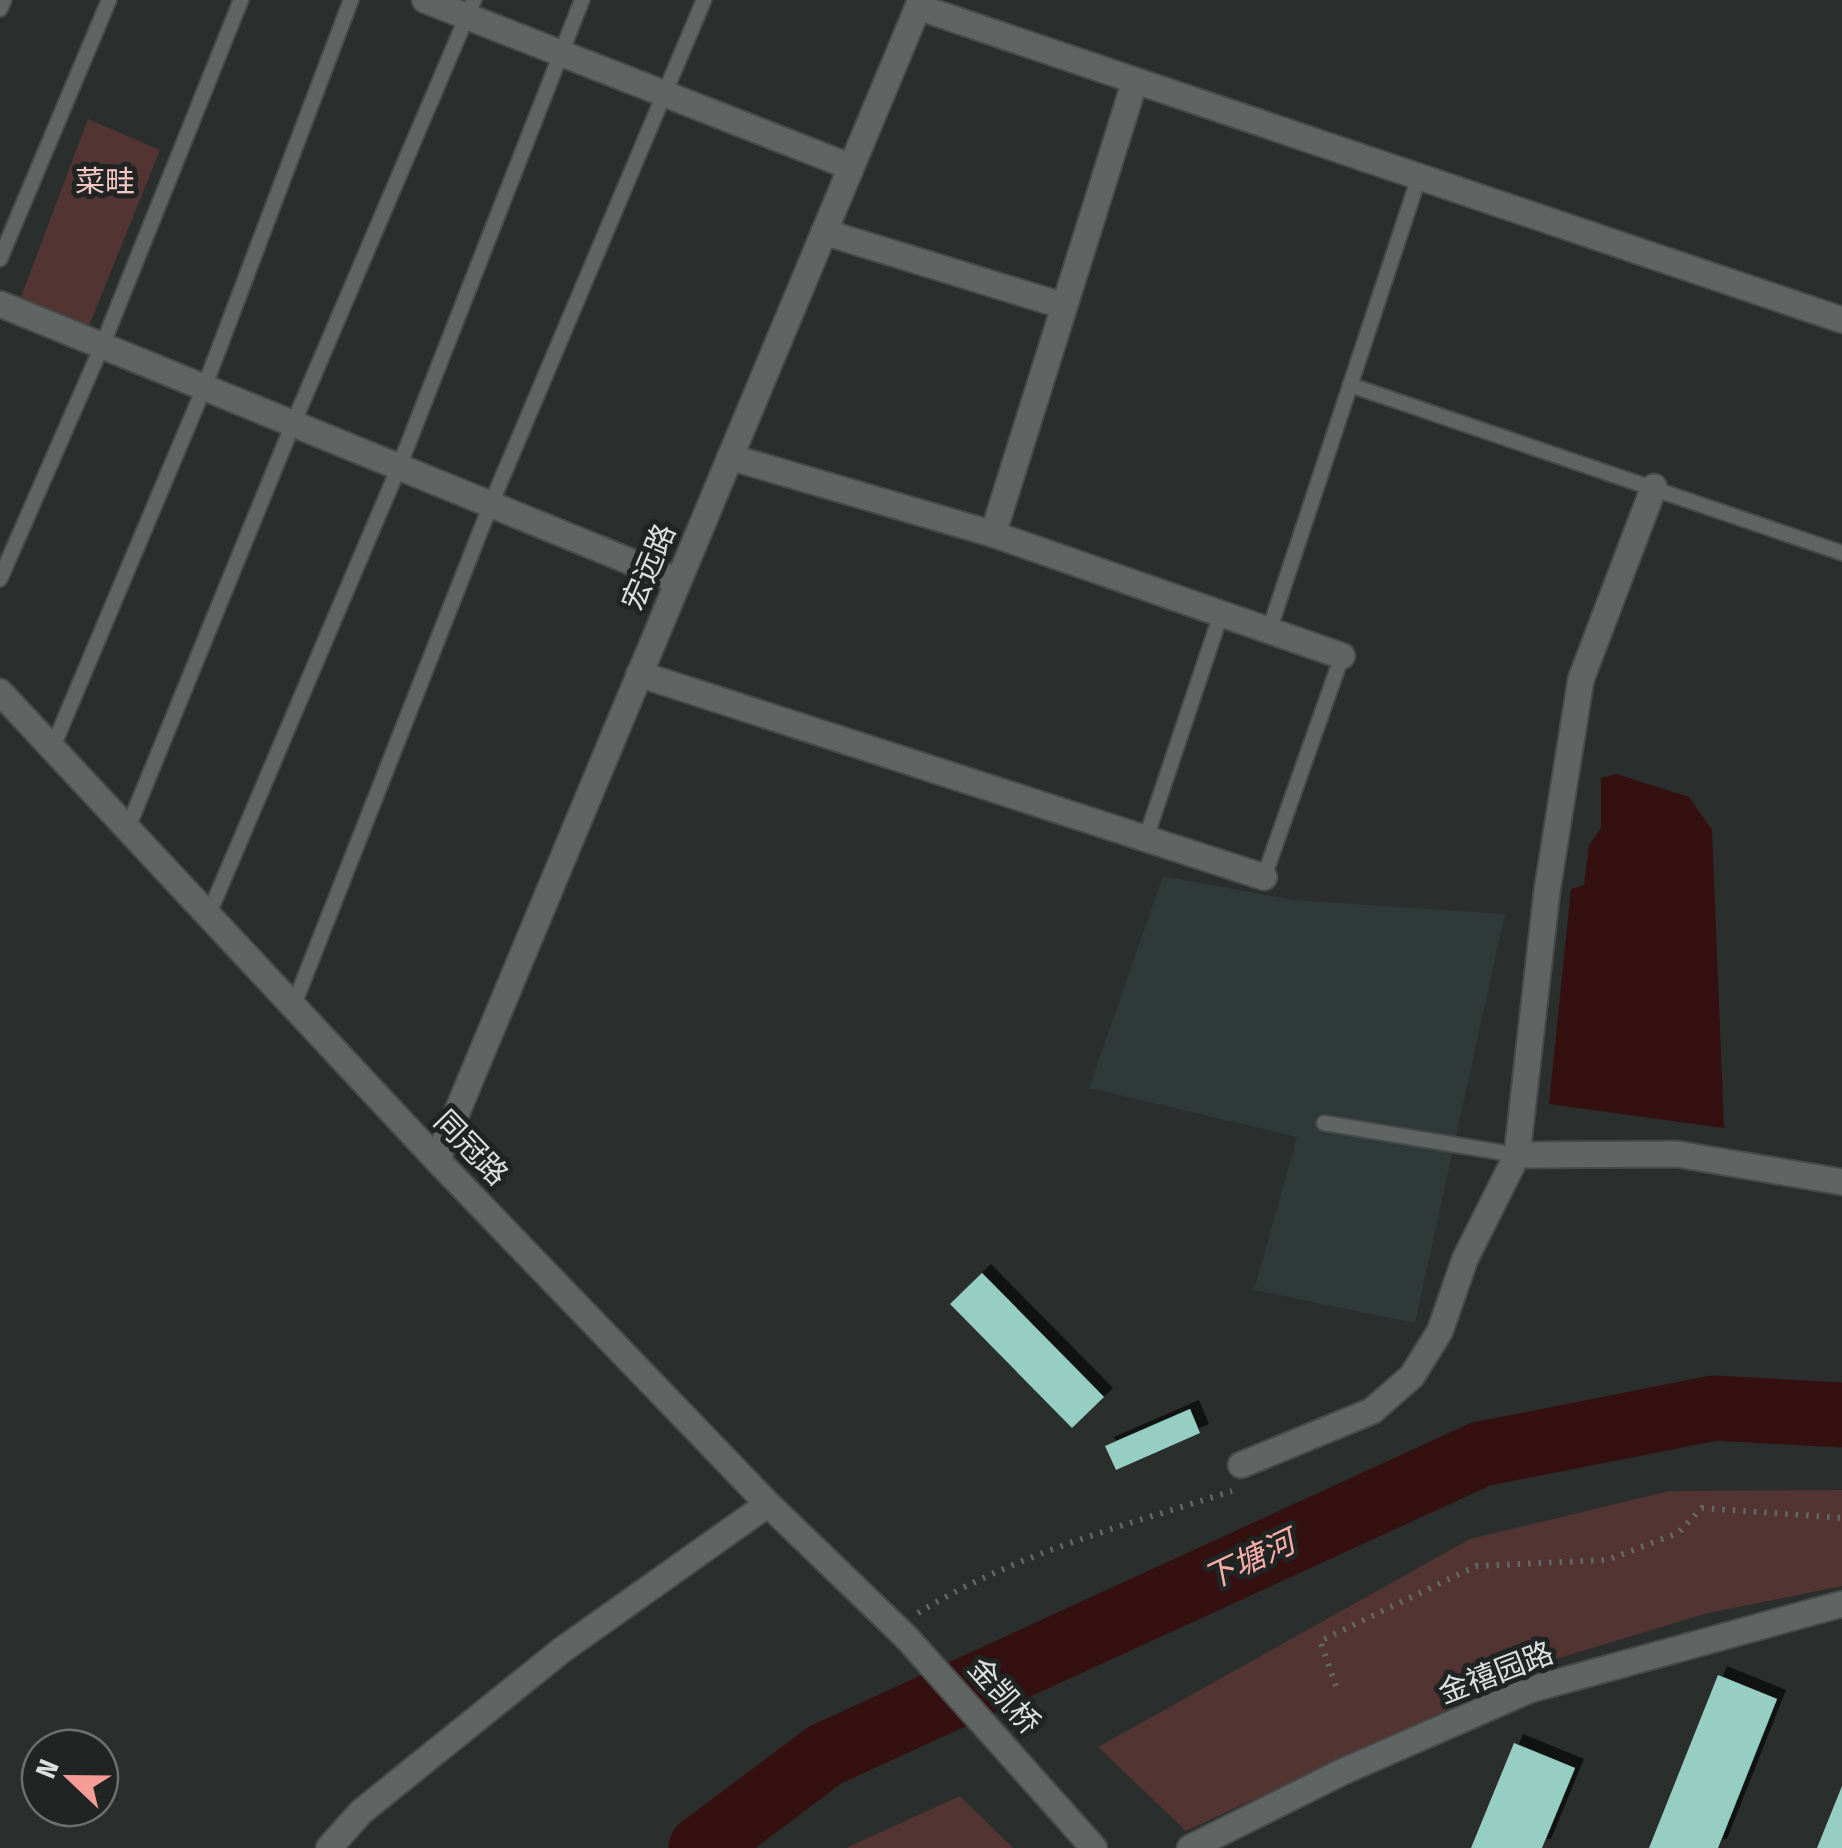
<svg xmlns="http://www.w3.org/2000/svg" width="1842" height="1848" viewBox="0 0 1842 1848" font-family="'Fira Sans Condensed','Noto Sans SC',sans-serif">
  <defs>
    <filter id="shadow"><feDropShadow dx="9" dy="-9" stdDeviation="0" flood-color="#0009"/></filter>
  </defs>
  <rect width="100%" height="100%" fill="#2a2e2d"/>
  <!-- built -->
  <path fill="#2f3937" d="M1163,876L1294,900L1505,914L1415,1323L1254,1290L1297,1137L1089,1088Z"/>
  <!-- green -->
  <g fill="#523432">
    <path d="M88,119L160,150L89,326L21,297Z"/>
    <path d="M1842,1490V1586L1708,1613L1559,1658L1186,1831L1098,1747L1470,1539L1669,1491Z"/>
    <path d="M960,1796L1013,1848H846Z"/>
  </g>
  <!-- water -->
  <path fill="#351010" d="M1616,774L1689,797L1712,830L1724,1128L1549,1104L1571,889L1584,885L1589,845L1601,828V778Z"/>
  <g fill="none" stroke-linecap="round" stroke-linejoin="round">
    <!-- river -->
    <path stroke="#351010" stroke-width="65" d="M701,1848L825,1755L1481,1454L1714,1408L1842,1415"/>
  </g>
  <!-- building -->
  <g fill="#96cec4" filter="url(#shadow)">
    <path d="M982,1273L1104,1397L1072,1428L950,1304Z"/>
    <path d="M1190,1409L1200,1433L1116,1470L1105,1446Z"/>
    <path d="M1718,1675L1777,1699L1718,1848H1649Z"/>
    <path d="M1514,1743L1575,1768L1542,1848H1471Z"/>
    <path d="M1842,1786V1848H1817Z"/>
  </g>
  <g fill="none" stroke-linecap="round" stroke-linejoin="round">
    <!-- service casing -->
    <g stroke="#474a49" stroke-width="18">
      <g id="service">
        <path d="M0,9L4,0"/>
        <path d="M0,259L109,0"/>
        <path d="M1350,385L1842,553"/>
        <path d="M0,579L102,346L241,0"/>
        <path d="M1269,631L1419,177"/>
        <path d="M52,749L204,388L351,0"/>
        <path d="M127,830L293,424L474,0"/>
        <path d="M1146,838L1221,614"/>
        <path d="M1264,877L1342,656"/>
        <path d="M208,916L399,467L582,0"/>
        <path d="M293,1007L491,504L704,0"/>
        <path d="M1324,1123L1517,1155"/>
      </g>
    </g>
    <!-- minor casing -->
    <g stroke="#474a49" stroke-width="29">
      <g id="minor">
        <path d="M425,0L851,167"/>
        <path d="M918,7L1842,320"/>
        <path d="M824,232L1064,306"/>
        <path d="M0,304L678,581"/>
        <path d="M730,457L993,534L1342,656"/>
        <path d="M993,534L1135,81"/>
        <path d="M639,674L1264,877"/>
        <path d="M0,692L437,1160L768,1504L907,1638L1094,1848"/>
        <path d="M1517,1155L1547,891L1581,679L1654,487"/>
        <path d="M437,1160L921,0"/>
        <path d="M1241,1465L1372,1411L1412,1376L1440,1331L1465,1259L1517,1155L1677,1154L1842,1182"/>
        <path d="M329,1848L361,1812L562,1650L768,1504"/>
      </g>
    </g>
    <!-- tertiary casing -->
    <g stroke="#474a49" stroke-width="29">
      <path id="tertiary" d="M1190,1848L1342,1772L1529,1690L1842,1604"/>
    </g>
    <!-- path -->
    <g stroke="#636766" stroke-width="6" stroke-dasharray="2.5 8" stroke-linecap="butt">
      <path d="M918,1613C1013,1554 1127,1525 1232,1491"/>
      <path d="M1336,1686L1320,1641L1476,1566L1607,1560L1678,1533L1702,1508L1842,1518"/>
    </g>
    <!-- service -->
    <use href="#service" stroke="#606564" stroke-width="14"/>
    <!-- minor -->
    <use href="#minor" stroke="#606564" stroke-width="25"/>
    <!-- tertiary -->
    <use href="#tertiary" stroke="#606564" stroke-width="25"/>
  </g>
  <g text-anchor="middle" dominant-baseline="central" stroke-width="10" stroke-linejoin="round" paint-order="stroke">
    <!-- park labels -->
    <g font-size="30" fill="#f6c7c3" stroke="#202423">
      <text x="105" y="182">菜畦</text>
    </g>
    <!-- street labels -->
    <g font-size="30" fill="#dcdfde" stroke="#202423">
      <text transform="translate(649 567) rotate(-67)">宏远路</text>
      <text transform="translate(471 1148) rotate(46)">同冠路</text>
      <text transform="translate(1496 1673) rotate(-21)">金禧园路</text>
      <text transform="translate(1004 1696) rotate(48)">金凯桥</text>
    </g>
    <!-- water labels -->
    <g font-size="32" font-style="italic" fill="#faaea9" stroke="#202423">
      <text transform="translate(1249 1560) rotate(-25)">下塘河</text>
    </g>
  </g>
  <!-- north arrow -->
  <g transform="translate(70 1778) rotate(292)"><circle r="48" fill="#202423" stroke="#6b6f6e" stroke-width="2.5"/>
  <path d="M0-8L18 38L0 25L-18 38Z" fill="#f59c96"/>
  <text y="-15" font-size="28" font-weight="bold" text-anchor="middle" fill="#dcdfde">N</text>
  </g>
</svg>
